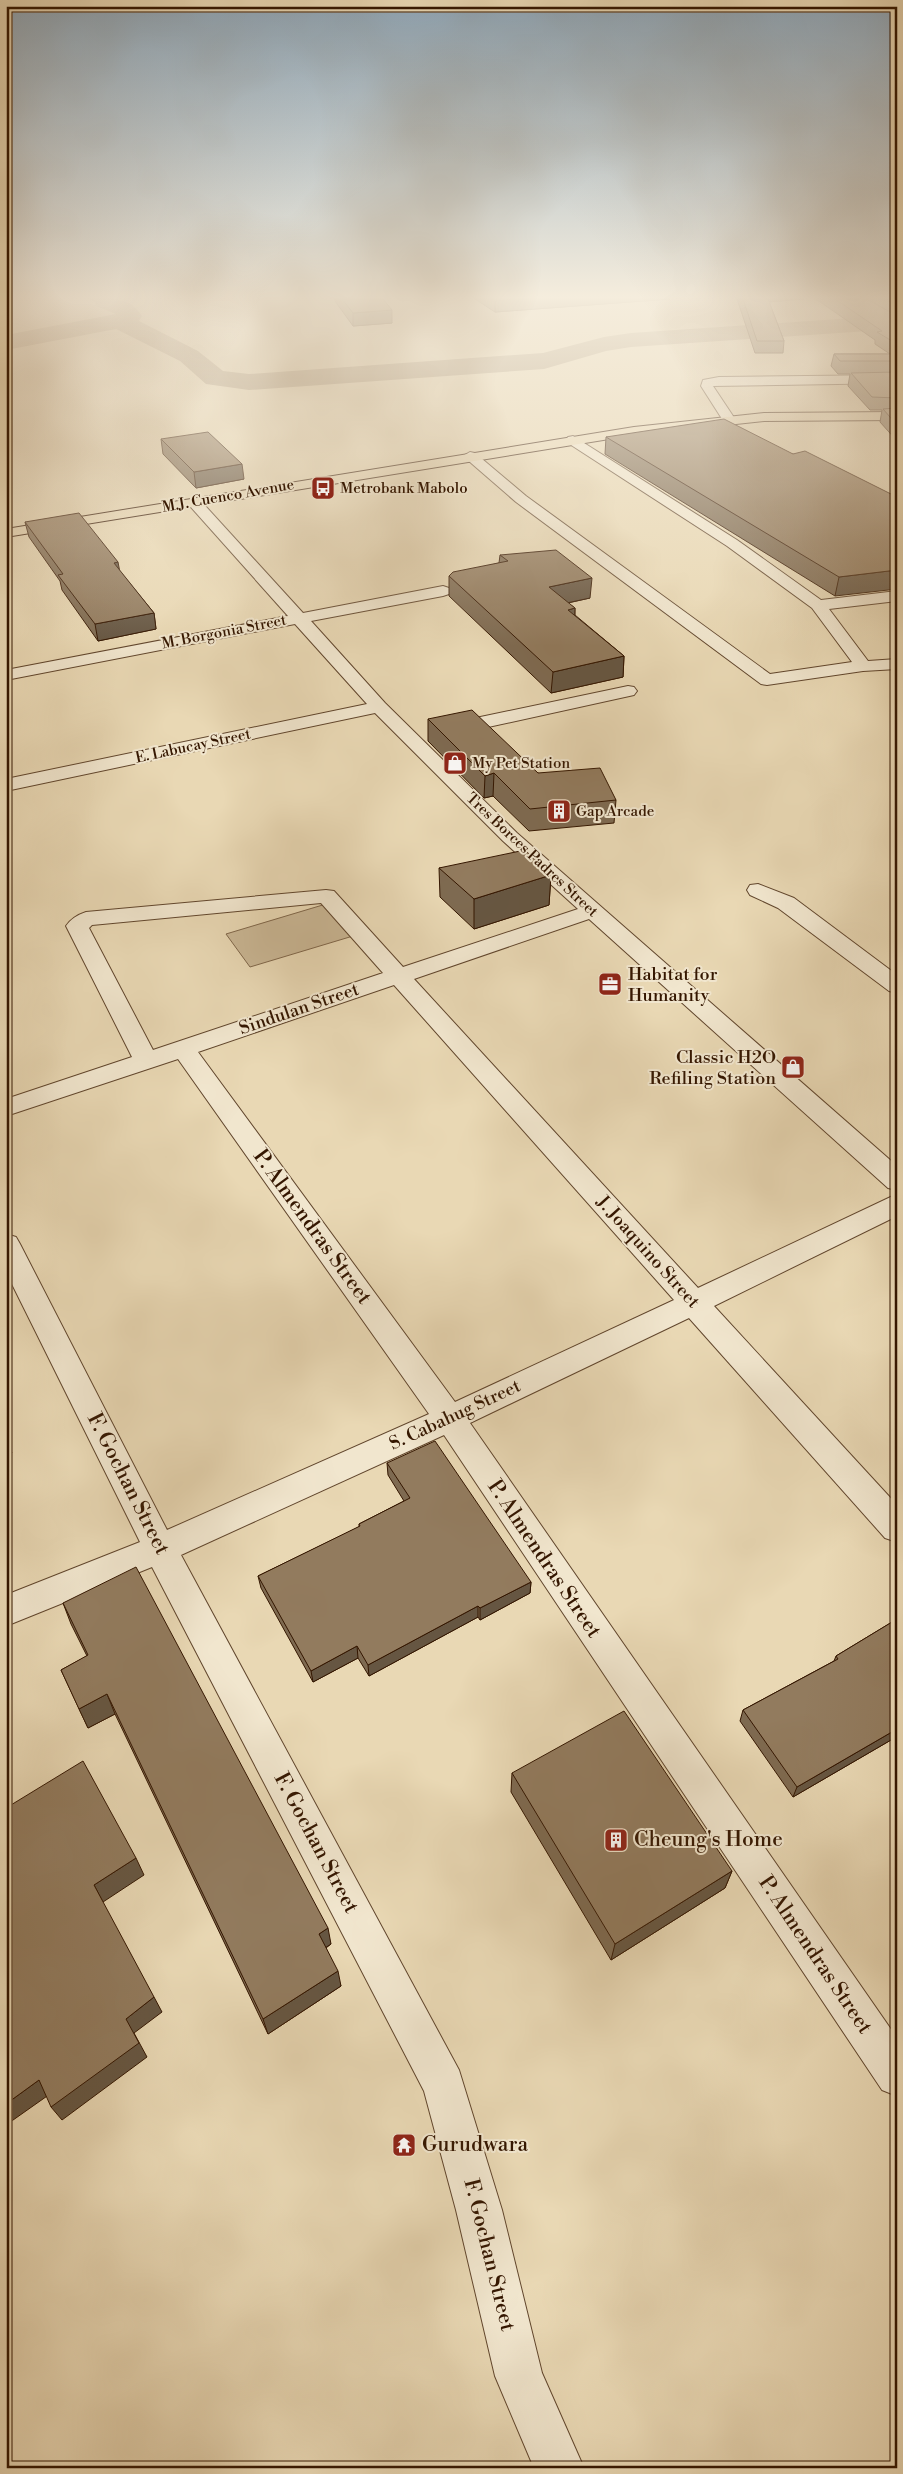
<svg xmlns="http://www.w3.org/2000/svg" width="903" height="2474" viewBox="0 0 903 2474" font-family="'Libre Bodoni',serif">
  <rect width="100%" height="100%" fill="#e9d8b4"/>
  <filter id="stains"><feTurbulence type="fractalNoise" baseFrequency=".004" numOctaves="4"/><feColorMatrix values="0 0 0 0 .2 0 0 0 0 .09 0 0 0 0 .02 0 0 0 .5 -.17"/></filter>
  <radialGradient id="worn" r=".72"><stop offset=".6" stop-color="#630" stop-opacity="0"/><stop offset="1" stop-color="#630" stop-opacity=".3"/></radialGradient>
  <!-- green -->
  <path fill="#cab795" stroke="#7f664a" d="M326,904L353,936L250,967L226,934Z"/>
  <!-- water -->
  <path fill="#ab9677" stroke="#7b6347" d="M90,299H110L132,307L130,316Z"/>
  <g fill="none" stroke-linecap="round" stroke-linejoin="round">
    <!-- river -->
    <path fill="#ab9677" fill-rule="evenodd" d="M94,299C116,299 128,296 142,316L139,321L198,351L223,371L249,374L543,353L604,337L631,333L897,315V329L631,347L606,351L544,369L249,390L206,384L180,361L116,329L6,350V335L116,314L96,306Z"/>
    <!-- minor casing -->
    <g stroke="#61462d" stroke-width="2">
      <g id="minor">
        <path d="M897,375V383L713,386L735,419L729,423L724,422L701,386L703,380L719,377Z"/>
        <path d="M573,436L737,540L821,600L897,591V601L829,609L868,661L897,659V669L863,671L767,685L761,684L516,502L463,456L470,452L475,453L526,496L770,674L852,662L812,608L727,546L568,443L566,440L568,437Z"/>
        <path d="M194,498L199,499L303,613L443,586L449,588L451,591L449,594L443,596L311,621L385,703L517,833L897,1166V1190L888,1188L589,919L414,979L698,1288L897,1194V1216L714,1306L897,1505V1542L885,1538L689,1318L470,1423L897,2038V2096L882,2090L444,1435L181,1555L459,2070L502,2210L542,2373L584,2468H534L495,2376L456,2210L424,2091L152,1567L6,1626V1595L140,1542L6,1272V1234L16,1237L20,1244L167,1530L429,1414L178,1059L6,1116V1099L132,1057L66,926C71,919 77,915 86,912L326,890L334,891L403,967L578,909L503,841L375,713L6,791V779L367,704L295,624L6,680V670L288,616L189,505L187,502ZM321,903L383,973L153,1050L89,928L92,925ZM394,985L674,1300L455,1402L198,1052Z"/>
        <path d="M628,686L634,687L637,691L634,695L447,736L441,734L438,730L441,726L447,724Z"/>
        <path d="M758,884L794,898L897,975V993L889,991L778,908L750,895L747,890L750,885Z"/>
      </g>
    </g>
    <!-- major casing -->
    <g stroke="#341600" stroke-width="2">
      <path id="major" d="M897,412V420L764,421L634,435L6,537V529L634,427L764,413Z"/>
    </g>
    <!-- minor -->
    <use href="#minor" fill="#f1e6ce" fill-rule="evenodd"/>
    <!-- major -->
    <use href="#major" fill="#e9d8b4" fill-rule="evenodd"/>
  </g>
  <!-- wall -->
  <g fill="#7e6a51" stroke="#341600">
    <path d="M335,299H383L392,323L353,326L335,301Z"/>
    <path d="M475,299H670L495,312Z"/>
    <path d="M737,299H804L769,302L784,341L783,353H755Z"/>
    <path d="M816,299H897V441L880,422L882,410H870L848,386L850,374H838L831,366L834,354H890L875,344V340Z"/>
    <path d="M606,437L793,454L897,497L835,596L605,454Z"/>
    <path d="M161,439L244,479L196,488L163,454Z"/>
    <path d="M25,522L119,570L154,613L156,629L98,641L62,590L60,581L29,537Z"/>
    <path d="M500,555L590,598L568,603L575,608V615L624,656L623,677L551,693L449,596V576L499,563Z"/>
    <path d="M428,719L538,773L616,800L614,823L529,831L493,796L484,798L428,741Z"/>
    <path d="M439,868L551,875L549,905L474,929L440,897Z"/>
    <path d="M897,1315V1328L893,1324Z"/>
    <path d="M387,1463L531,1582L530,1593L480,1620L478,1617L369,1676L358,1658L313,1682L261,1588L258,1576L359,1527V1524L404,1501L388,1475Z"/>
    <path d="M63,1603L331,1944L326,1948L341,1986L268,2034L115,1714L88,1728L61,1670L87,1656L71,1624Z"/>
    <path d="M897,1619V1747L891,1740L793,1797L740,1721L743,1710L834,1661L836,1656Z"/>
    <path d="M512,1773L732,1871L725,1888L611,1960L511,1792Z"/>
  </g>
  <!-- shaded-wall -->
  <g fill="#665642" stroke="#341600">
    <path d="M512,299H670L495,312V301Z"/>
    <path d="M764,299H804L764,302Z"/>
    <path d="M392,310V323L353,326V313Z"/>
    <path d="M242,464L244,479L196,488L194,472Z"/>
    <path d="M118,562L121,578L114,563Z"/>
    <path d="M897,570V589L835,596L839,577Z"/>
    <path d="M592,578L590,598L548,607L549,587Z"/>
    <path d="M575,608L574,629L568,610Z"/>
    <path d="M154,613L156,629L98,641L95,624Z"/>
    <path d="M624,656L623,677L551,693L553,672Z"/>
    <path d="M494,773L493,796L484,798L485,776Z"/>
    <path d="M551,875L549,905L474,929V899Z"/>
    <path d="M6,1438L12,1453L6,1456Z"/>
    <path d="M531,1582L530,1593L480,1620V1608Z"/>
    <path d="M478,1606V1617L369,1676L368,1665Z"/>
    <path d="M357,1646L358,1658L313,1682L311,1671Z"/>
    <path d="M107,1694L115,1714L88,1728L79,1709Z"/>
    <path d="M897,1729L891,1740L793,1797L797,1787Z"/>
    <path d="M136,1858L144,1875L103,1902L94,1885Z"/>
    <path d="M732,1871L725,1888L611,1960L615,1944Z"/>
    <path d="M328,1928L331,1944L322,1950L319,1934Z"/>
    <path d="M338,1971L341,1986L268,2034L263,2019Z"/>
    <path d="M154,1997L162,2012L134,2033L147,2057L62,2120L51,2107L126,2019Z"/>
    <path d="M39,2080L50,2094L6,2125V2104Z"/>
  </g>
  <!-- building -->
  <g fill="#927b5e" stroke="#341600">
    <path d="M342,299H383L392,310L353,313Z"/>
    <path d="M493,299H512L495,301Z"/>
    <path d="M743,299H768L784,341H757Z"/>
    <path d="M835,299H867L897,316V344L877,332L882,331Z"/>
    <path d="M886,299H897V306Z"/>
    <path d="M834,354H897V361H840Z"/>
    <path d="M897,372V398L872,397L851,373Z"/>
    <path d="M897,408V425L883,409Z"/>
    <path d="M724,419L793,454L805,451L897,497V570L839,577L606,437Z"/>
    <path d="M208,432L242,464L194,472L161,439Z"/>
    <path d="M79,513L118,562L114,563L154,613L95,624L58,575L63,574L25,522Z"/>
    <path d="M556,550L592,578L549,587L575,608L568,610L624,656L553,672L449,576L453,572L508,561L500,555Z"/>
    <path d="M472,710L538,773L600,768L616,800L530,809L494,773L485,776L428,719Z"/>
    <path d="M525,850L551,875L474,899L439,868Z"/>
    <path d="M435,1441L531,1582L480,1608L478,1606L368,1665L357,1646L311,1671L258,1576L360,1526L359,1524L410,1498L387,1463Z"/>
    <path d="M136,1567L328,1928L319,1934L338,1971L263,2019L107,1694L79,1709L61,1670L88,1655L63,1603Z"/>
    <path d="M897,1619V1729L797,1787L743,1710L838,1659L836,1656Z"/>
    <path d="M624,1711L732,1871L615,1944L512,1773Z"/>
    <path d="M83,1761L136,1858L94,1885L154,1997L126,2019L139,2043L51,2107L39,2080L6,2104V1808Z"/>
  </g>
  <!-- sky -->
  <linearGradient id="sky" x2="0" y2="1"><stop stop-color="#8fa8bb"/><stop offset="0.46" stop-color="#f5eddd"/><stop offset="1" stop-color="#f5eddd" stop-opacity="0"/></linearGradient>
  <rect width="903" height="646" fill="url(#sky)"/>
  <!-- icons -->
  <defs>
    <g id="bus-square" transform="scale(1.25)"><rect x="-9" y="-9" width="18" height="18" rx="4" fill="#8f2418" stroke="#f1e6ce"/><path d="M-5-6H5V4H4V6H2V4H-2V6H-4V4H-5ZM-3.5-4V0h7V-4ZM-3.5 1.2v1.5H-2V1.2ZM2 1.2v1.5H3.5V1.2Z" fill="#fff"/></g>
    <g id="shop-square" transform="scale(1.25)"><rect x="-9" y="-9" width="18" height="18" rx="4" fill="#8f2418" stroke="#f1e6ce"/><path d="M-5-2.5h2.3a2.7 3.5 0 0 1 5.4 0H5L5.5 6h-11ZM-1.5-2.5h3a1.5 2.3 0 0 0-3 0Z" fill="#fff"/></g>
    <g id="building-square" transform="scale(1.25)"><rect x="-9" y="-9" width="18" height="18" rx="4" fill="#8f2418" stroke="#f1e6ce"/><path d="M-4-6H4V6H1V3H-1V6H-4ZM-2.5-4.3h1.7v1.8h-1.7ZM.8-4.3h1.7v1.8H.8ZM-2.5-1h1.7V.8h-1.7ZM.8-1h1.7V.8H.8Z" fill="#fff"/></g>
    <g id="office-square" transform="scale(1.25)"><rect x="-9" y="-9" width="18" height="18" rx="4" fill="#8f2418" stroke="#f1e6ce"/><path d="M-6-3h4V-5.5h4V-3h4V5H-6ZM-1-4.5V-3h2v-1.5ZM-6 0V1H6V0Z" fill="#fff"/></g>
    <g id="temple-square" transform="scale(1.25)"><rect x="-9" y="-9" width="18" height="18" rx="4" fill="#8f2418" stroke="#f1e6ce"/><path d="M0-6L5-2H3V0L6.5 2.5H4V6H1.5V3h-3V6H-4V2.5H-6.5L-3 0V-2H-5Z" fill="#fff"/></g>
  </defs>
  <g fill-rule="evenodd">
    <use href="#bus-square" x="323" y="488"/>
    <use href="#shop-square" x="455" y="763"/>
    <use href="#building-square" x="559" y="811"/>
    <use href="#office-square" x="610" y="984"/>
    <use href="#shop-square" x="793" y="1067"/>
    <use href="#building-square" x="616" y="1840"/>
    <use href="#temple-square" x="404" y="2145"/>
  </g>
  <g text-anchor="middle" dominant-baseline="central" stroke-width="4" stroke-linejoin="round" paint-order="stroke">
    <!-- far-poi labels -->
    <g font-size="15" fill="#341600" stroke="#f1e6ce" text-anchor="start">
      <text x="340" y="488">Metrobank Mabolo</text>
      <text x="472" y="763">My Pet Station</text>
      <text x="576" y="811">Gap Arcade</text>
    </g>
    <!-- far-street labels -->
    <g font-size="15" fill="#341600" stroke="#f1e6ce">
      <text transform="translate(228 496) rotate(-10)">M.J. Cuenco Avenue</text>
      <text transform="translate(224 632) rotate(-11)">M. Borgonia Street</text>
      <text transform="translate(193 746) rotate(-12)">E. Labucay Street</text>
      <text transform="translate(532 855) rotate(43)">Tres Borces Padres Street</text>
    </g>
    <!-- poi labels -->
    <g font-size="18" fill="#341600" stroke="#f1e6ce" text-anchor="start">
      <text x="628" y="974">Habitat for<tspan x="628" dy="21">Humanity</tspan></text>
      <text x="776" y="1057" text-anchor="end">Classic H2O<tspan x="776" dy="21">Refiling Station</tspan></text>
    </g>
    <!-- street labels -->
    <g font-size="18" fill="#341600" stroke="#f1e6ce">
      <text transform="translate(299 1009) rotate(-19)">Sindulan Street</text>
      <text transform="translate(648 1252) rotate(48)">J. Joaquino Street</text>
      <text transform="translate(455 1415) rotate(-25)">S. Cabahug Street</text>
    </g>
    <!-- near-street labels -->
    <g font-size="21" fill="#341600" stroke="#f1e6ce">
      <text transform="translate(312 1227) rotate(54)">P. Almendras Street</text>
      <text transform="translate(128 1484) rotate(63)">F. Gochan Street</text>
      <text transform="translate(544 1559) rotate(56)">P. Almendras Street</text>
      <text transform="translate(316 1843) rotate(62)">F. Gochan Street</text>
      <text transform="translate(815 1955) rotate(56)">P. Almendras Street</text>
      <text transform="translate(489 2255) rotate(76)">F. Gochan Street</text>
    </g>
    <!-- near-poi labels -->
    <g font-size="21" fill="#341600" stroke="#f1e6ce" text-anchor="start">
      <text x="634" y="1840">Cheung's Home</text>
      <text x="422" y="2145">Gurudwara</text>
    </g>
  </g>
  <!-- margin -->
  <rect width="903" height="2474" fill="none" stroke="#e9d8b4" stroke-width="25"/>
  <rect x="8" y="8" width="888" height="2459" fill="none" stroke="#341600" stroke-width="2.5"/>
  <rect x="12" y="12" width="878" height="2449" fill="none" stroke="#341600"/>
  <rect width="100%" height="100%" filter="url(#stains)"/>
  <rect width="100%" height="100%" fill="url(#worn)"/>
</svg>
